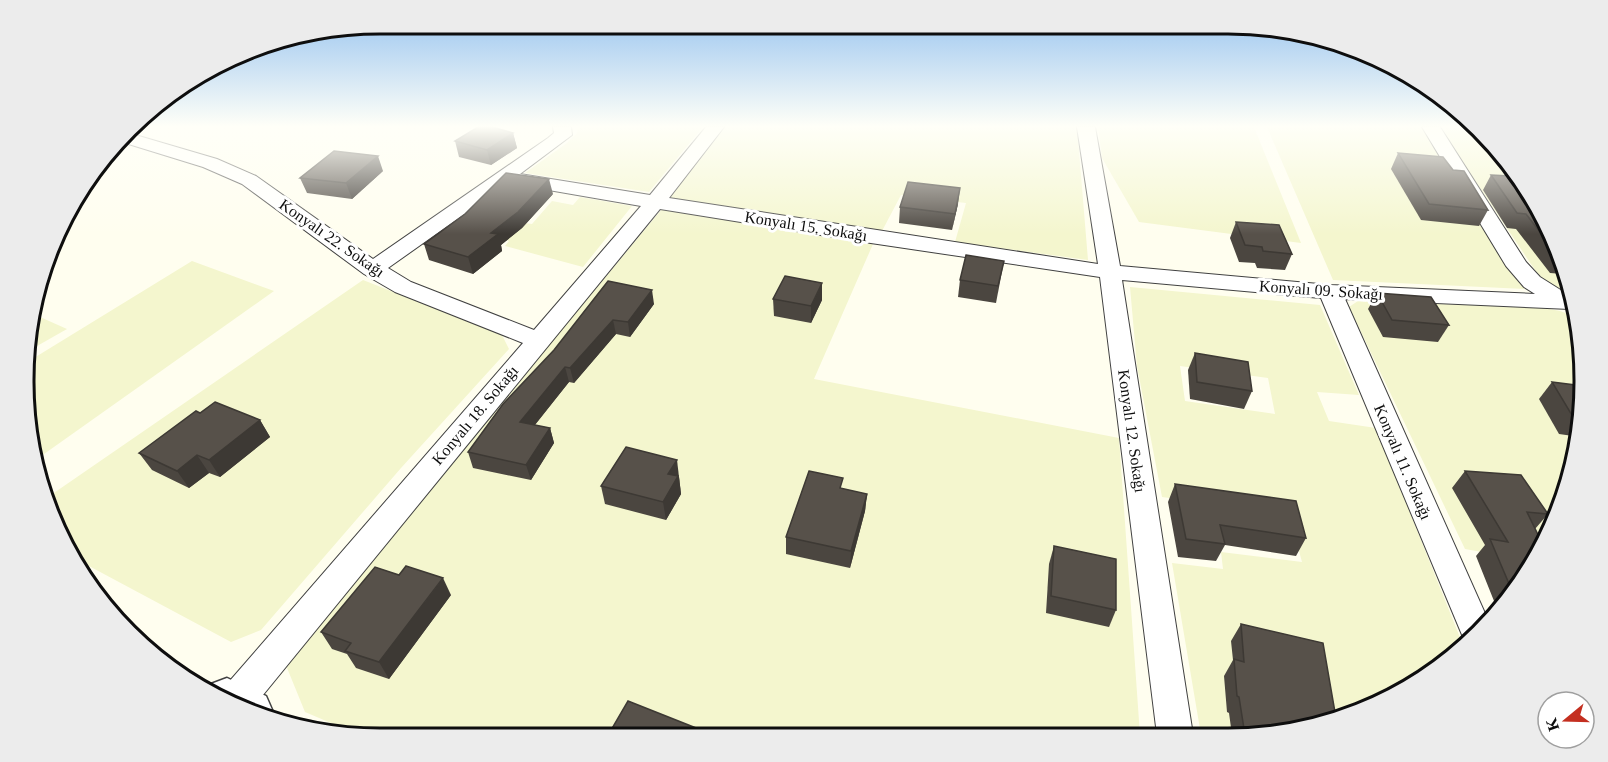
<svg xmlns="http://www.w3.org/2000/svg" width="1608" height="762" viewBox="0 0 1608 762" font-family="Georgia,serif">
  <rect width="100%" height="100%" fill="#fffeef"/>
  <!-- farmland -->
  <g fill="#f4f6ce" fill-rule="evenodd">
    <path d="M578,127H703L649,192L525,173L567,143L577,133Z"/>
    <path d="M723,127H1077L1088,260L955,242L966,203L901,195L882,231L666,198Z"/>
    <path d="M1098,127H1254L1301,243L1139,222L1102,158Z"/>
    <path d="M1267,127H1421L1500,257L1525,289L1333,280Z"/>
    <path d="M1439,127L1480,129L1557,245L1566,293L1552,287L1541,279Z"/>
    <path d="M580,197L632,206L583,267L505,246L509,241L479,233L444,229L458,214L532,224L552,201L573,205Z"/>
    <path d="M662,209L873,244L814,379L1119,438L1140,735L381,738L352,732L305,712L285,663Z"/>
    <path d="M192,261L274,291L37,459L27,428L29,361Z"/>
    <path d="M363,280L502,335L509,349L401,468L261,630L231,642L74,558L61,539L48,497Z"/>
    <path d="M1130,287L1320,305L1359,395L1317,392L1329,421L1376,428L1463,645L1444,664L1363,711L1274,735H1201L1172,563L1223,569L1221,552L1302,562L1289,514L1162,497L1137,366ZM1180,366L1268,378L1275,414L1185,401Z"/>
    <path d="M1358,301L1544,308L1560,311L1571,315L1584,381L1557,518L1532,561L1465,549L1349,307Z"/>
    <path d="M31,313L67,329L30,350Z"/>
  </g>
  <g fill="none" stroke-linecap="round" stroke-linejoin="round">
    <!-- minor casing -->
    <g stroke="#414141" stroke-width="2">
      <path id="minor" d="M553,127H571L572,135L520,174L650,195L706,127H724L669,198L1098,264L1077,127H1095L1120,266L1330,285L1535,294L1524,287L1506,266L1422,127H1440L1526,262L1540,277L1567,294L1570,309L1345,299L1488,620L1465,642L1321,298L1122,280L1193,735H1157L1100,277L864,242L660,209L249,712L220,695L221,691L523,343L395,292L364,274L242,184L203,167L122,142L130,134H132L217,159L256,176L373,259L548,138L554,133ZM508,183L641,206L534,330L411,282L388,268Z"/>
    </g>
    <!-- tertiary casing -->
    <g stroke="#414141" stroke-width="3">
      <path id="tertiary" d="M227,678L266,696L273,712L271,716L244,711L209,687L211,684Z"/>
    </g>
    <!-- minor -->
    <use href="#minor" fill="#fff" fill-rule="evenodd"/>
    <!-- tertiary -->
    <use href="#tertiary" fill="#fff" fill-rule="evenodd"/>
  </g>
  <!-- wall -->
  <g fill="#4b4640">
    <path d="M513,133L517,148L491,165L459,157L455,141Z"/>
    <path d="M1398,153L1453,170L1488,210L1479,226L1421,220L1391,169Z"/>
    <path d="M383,171L352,199L307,193L300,178Z"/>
    <path d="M1491,175L1557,245L1563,274L1550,273L1516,229L1507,228L1483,190Z"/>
    <path d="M553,194L522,228L501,245L502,251L473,274L429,260L424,244Z"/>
    <path d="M958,204L952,230L899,223L900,207Z"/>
    <path d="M1236,222L1292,254L1285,270L1257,268L1255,263L1239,262L1230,238Z"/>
    <path d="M1004,261L996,303L958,297L960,280Z"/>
    <path d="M608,281L654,304L630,337L616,334L574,383L569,382L535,425L550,428L554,443L531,480L473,468L468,452L554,350Z"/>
    <path d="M1377,293L1449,325L1438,342L1383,337L1368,309Z"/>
    <path d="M773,299L822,300L811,323L774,316Z"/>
    <path d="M1195,353L1252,391L1244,409L1190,399L1188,370Z"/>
    <path d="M1552,382L1583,386L1573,436L1559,434L1539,399Z"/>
    <path d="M200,413L260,420L270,437L220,477L209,473L189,488L152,470L139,453Z"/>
    <path d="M1465,471L1548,514L1535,529L1542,543L1510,599L1498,611L1476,556L1485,545L1452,488Z"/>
    <path d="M679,477L681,494L666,520L605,504L601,486Z"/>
    <path d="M1175,484L1306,538L1296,556L1225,545L1216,561L1178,557L1168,502Z"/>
    <path d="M843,489L867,494L865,511L850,568L786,554V537Z"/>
    <path d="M1054,546L1116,610L1109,627L1046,613L1049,564Z"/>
    <path d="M451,595L389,679L356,668L347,654L332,649L321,632Z"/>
    <path d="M1241,624L1336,718L1274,735H1232L1229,713L1227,712L1224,676L1233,660L1231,641Z"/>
  </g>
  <!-- shaded-wall -->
  <g fill="#3d3934">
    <path d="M513,133L517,148L491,165L487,150Z"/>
    <path d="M378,156L383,171L352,199L346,183Z"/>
    <path d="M549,179L553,194L522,228L501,245L502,251L473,274L468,257L491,233Z"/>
    <path d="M960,188L958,204L952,230L955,214Z"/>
    <path d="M822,283V300L811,323V306Z"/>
    <path d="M652,290L654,304L630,337L628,322Z"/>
    <path d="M613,320L616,334L574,383L570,368Z"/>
    <path d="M565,367L569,382L525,437L520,422Z"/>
    <path d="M260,420L270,437L220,477L209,460Z"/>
    <path d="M550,428L554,443L531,480L526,465Z"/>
    <path d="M197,455L209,473L189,488L177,471Z"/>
    <path d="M677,460L681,494L666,520L663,502L668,474Z"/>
    <path d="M867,494L865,511L850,568L851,551Z"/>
    <path d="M443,578L451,595L389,679L379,662Z"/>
    <path d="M701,730L702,737H697Z"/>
  </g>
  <!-- building -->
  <g fill="#57514a" stroke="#3d3934" stroke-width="1.5">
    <path d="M478,127H492L513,133L487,150L455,141Z"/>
    <path d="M334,151L378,156L346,183L300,178Z"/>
    <path d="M1398,153L1443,157L1453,170L1464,171L1488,210L1429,204Z"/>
    <path d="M506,173L549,179L518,212L491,233L498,234L468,257L424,244L465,214Z"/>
    <path d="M1491,175L1510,176L1519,187L1557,245L1559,256L1526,214L1517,213Z"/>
    <path d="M908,182L960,188L955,214L900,207Z"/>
    <path d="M1236,222L1279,225L1292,254L1263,251L1262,247L1245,245Z"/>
    <path d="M966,255L1004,261L998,286L960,280Z"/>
    <path d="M785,276L822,283L811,306L773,299Z"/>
    <path d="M608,281L652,290L628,322L613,320L570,368L565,367L520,422L550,428L526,465L468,452L503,404L554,350Z"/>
    <path d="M1377,293L1431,297L1449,325L1392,320Z"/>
    <path d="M1195,353L1248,362L1252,391L1197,382Z"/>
    <path d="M1552,382L1583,386L1577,417H1573Z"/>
    <path d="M215,402L260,420L209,460L197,455L177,471L139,453L196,411L200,413Z"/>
    <path d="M626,447L677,460L668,474L678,476L663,502L601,486Z"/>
    <path d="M809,471L843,478L840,488L867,494L851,551L786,537Z"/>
    <path d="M1465,471L1521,475L1548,514L1527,512L1542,543L1513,593L1490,539L1508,542Z"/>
    <path d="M1175,484L1296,501L1306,538L1220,525L1225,544L1186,539Z"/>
    <path d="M1054,546L1116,559V610L1051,596Z"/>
    <path d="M406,566L443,578L379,662L345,651L351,643L321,632L375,567L399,575Z"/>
    <path d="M1241,624L1323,643L1336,718H1331V720L1274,735H1245L1239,697L1237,696L1234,659L1244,662Z"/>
    <path d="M628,701L701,730L697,737H607Z"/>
  </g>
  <!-- sky -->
  <linearGradient id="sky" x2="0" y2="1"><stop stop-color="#92c1ef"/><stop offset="0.54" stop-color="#fffff8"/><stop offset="1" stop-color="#fffff8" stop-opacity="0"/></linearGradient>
  <rect width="1608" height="234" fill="url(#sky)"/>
  <g text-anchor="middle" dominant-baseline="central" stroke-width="6" stroke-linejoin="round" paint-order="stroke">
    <!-- street labels -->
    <g font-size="16" fill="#0e0e0e" stroke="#fff">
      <text transform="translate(806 226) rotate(9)">Konyalı 15. Sokağı</text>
      <text transform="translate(332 238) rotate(35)">Konyalı 22. Sokağı</text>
      <text transform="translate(1321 290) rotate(4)">Konyalı 09. Sokağı</text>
      <text transform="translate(475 415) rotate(-50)">Konyalı 18. Sokağı</text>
      <text transform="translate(1132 431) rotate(82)">Konyalı 12. Sokağı</text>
      <text transform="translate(1403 462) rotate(67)">Konyalı 11. Sokağı</text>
    </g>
  </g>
  <!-- crop -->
  <path d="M0 0H1608V762H0ZM380 34H1228A346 346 0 0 1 1574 380V382A346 346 0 0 1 1228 728H380A346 346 0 0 1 34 382V380A346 346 0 0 1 380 34Z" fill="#ececec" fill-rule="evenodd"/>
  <path fill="none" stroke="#0e0e0e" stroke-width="3" d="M380 34H1228A346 346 0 0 1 1574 380V382A346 346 0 0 1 1228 728H380A346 346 0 0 1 34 382V380A346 346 0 0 1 380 34Z"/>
  <!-- north arrow -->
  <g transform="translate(1566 720) rotate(251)"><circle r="28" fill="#ffffff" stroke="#9f9f9f" stroke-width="1.5"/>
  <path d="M0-4.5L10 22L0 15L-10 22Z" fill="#c42f20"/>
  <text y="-9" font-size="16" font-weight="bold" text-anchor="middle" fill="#0e0e0e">K</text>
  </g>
</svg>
